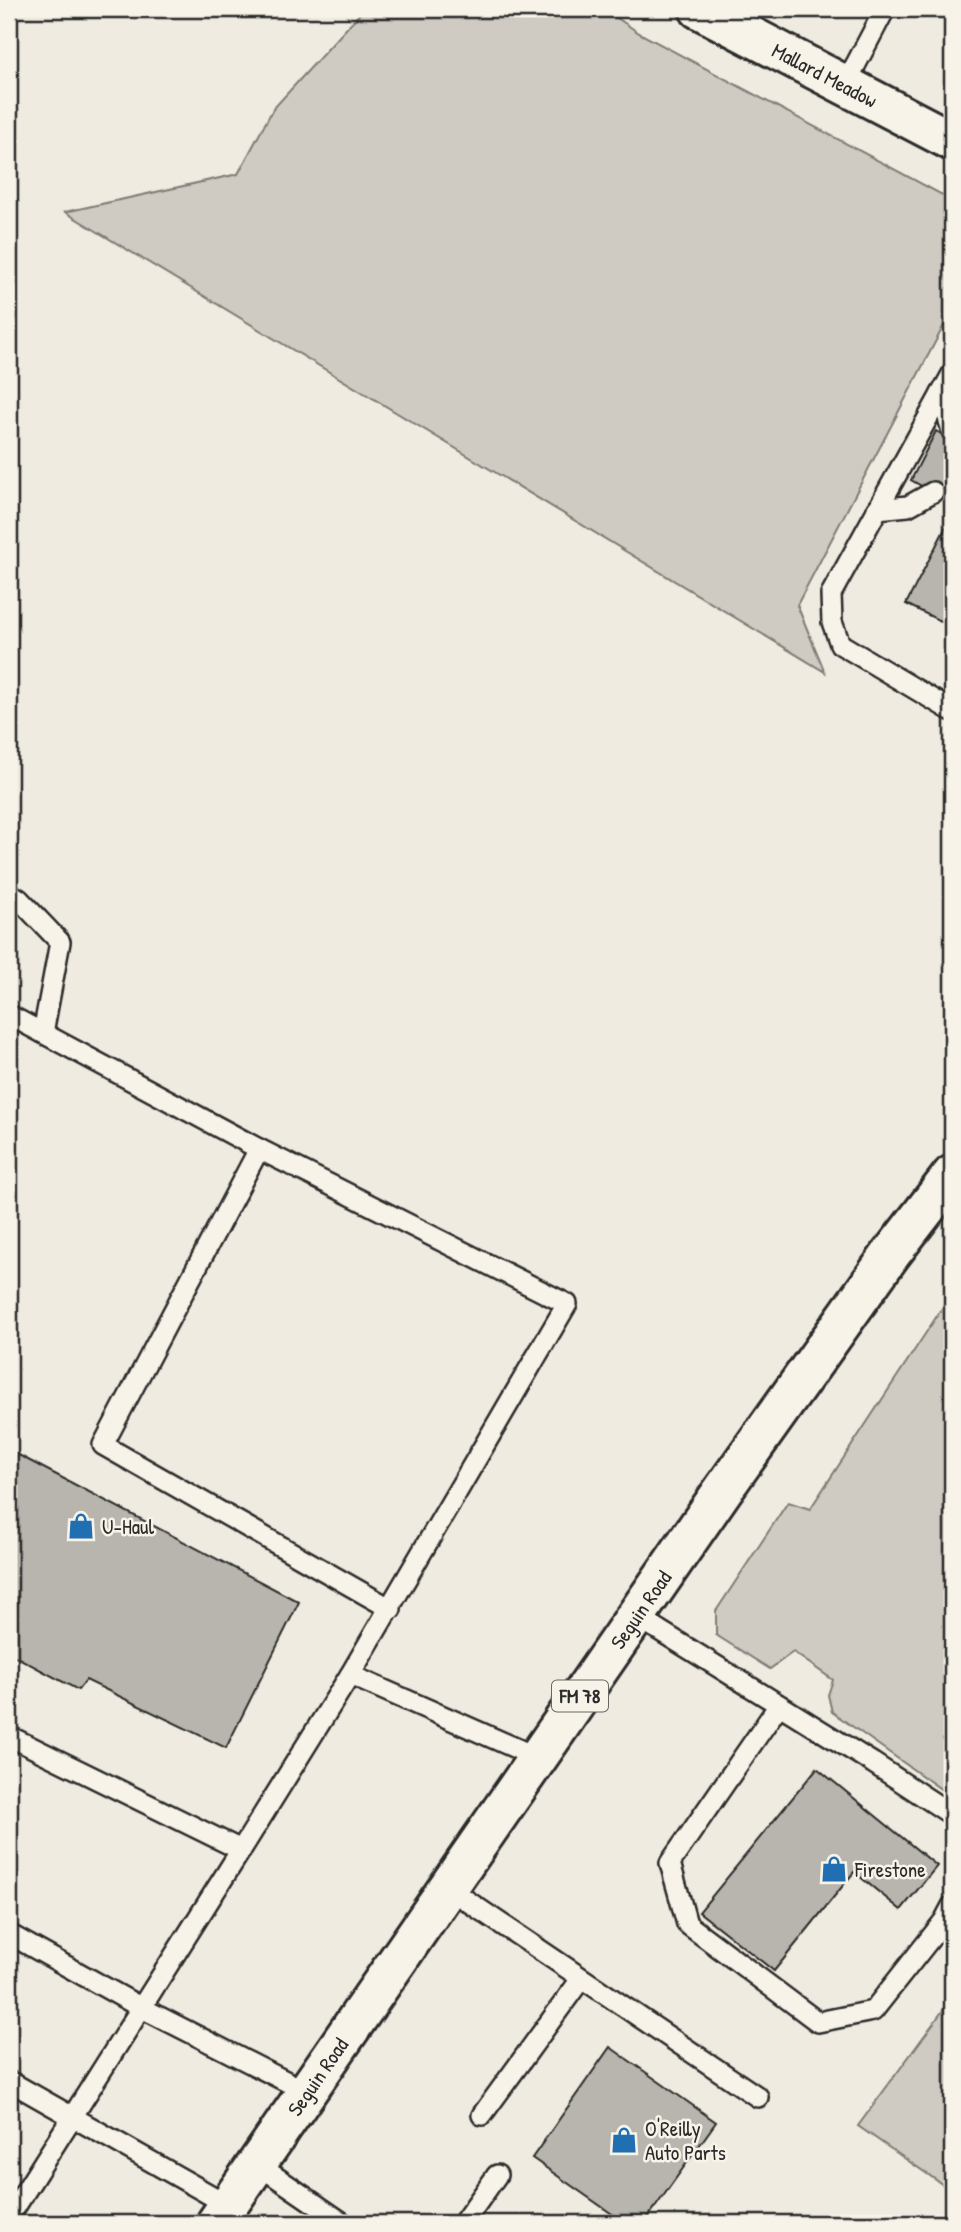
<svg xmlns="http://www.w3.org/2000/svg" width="961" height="2232" viewBox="0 0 961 2232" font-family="'Patrick Hand',sans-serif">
  <rect width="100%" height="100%" fill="#efebe0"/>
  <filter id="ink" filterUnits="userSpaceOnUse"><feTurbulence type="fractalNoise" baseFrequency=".0143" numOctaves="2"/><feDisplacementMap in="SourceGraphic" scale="14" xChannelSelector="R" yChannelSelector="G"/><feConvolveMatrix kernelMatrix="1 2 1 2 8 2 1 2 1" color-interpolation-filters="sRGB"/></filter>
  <g filter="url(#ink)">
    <!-- green -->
    <g fill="#cfcbc2" stroke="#7d7b76" stroke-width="2">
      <path d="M364,9H604L639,33L952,200V310L797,605L825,672L65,212L238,174L273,109Z"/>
      <path d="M952,1293V1797L832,1712L828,1695L833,1680L793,1652L770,1669L716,1635V1611L788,1502L810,1509Z"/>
      <path d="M952,1998V2191L858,2126Z"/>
    </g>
    <!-- building -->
    <g fill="#b8b5ae" stroke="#2b2b2b" stroke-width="2">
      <path d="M936,431L952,440V503L911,480Z"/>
      <path d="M952,515V627L906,604Z"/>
      <path d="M9,1450L299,1602L226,1748L86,1680L78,1690L9,1653Z"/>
      <path d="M817,1768L937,1866L901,1910L854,1872L774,1971L699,1912Z"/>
      <path d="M610,2047L716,2122L644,2223H625L532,2158Z"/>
    </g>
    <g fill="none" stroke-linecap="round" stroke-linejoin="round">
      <!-- lane casing -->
      <g stroke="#2b2b2b" stroke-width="24">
        <g id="lane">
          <path d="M845,85L885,9"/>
          <path d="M952,374L831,594L832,622L840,644L952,711"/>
          <path d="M941,394L952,431"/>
          <path d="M877,509L908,506L933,492"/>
          <path d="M9,893L19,899L60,942L43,1033"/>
          <path d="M9,1015L259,1149L567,1304L350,1675"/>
          <path d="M259,1149L103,1445L391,1609"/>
          <path d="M636,1616L873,1763L952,1815"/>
          <path d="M779,1705L670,1863L687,1924L818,2022L873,2011L944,1921L952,1906"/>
          <path d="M9,1736L241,1850L350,1675L538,1758"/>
          <path d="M448,1888L758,2097"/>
          <path d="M9,1934L140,2007L307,2092"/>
          <path d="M9,2081L228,2205"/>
          <path d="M482,2115L581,1979"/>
          <path d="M257,2164L343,2223"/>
          <path d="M9,2217L241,1850"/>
          <path d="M463,2223L497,2175"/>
        </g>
      </g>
      <!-- street casing -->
      <g stroke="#2b2b2b" stroke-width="44">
        <g id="street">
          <path id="s1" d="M699,9L952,141"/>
        </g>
      </g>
      <!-- primary casing -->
      <g stroke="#2b2b2b" stroke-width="44">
        <g id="primary">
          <path id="s2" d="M216,2223L723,1490L891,1254L952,1175"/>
        </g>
      </g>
      <!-- lane -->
      <use href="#lane" stroke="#f7f3e8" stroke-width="19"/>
      <!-- street -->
      <use href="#street" stroke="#f7f3e8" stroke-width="38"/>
      <!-- primary -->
      <use href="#primary" stroke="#f7f3e8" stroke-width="38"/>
    </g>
  </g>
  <!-- icons -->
  <defs>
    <g id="shop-bare" transform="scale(2.1)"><path d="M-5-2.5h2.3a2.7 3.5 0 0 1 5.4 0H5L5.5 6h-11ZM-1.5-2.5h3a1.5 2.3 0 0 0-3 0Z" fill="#1f6fb2" stroke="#f7f3e8" stroke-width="2.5" paint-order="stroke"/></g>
  </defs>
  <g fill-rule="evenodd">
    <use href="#shop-bare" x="81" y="1526"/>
    <use href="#shop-bare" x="834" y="1869"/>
    <use href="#shop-bare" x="624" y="2140"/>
  </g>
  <g text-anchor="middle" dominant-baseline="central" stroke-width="5" stroke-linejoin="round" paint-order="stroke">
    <!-- shield labels -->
    <rect fill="#f7f3e8" stroke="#686764" stroke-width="2" x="552" y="1680.5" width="56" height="31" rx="5"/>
    <g font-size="19" font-weight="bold" fill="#2b2b2b">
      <text x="580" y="1696">FM 78</text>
    </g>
    <!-- street labels -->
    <g font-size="21" fill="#2b2b2b" stroke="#f7f3e8">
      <text stroke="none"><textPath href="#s1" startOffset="142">Mallard Meadow</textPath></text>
      <text stroke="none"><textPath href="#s2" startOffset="746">Seguin Road</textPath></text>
      <text stroke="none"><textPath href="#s2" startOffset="178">Seguin Road</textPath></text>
    </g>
    <!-- poi labels -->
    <g font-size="21" fill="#2b2b2b" stroke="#f7f3e8" text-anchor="start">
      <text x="102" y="1526">U-Haul</text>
      <text x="855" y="1869">Firestone</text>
      <text x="645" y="2128">O'Reilly<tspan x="645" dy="24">Auto Parts</tspan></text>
    </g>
  </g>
  <!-- margin -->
  <rect width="961" height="2232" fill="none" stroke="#f7f3e8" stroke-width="35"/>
  <rect x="18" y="18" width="926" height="2197" fill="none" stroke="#2b2b2b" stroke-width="2.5" filter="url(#ink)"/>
</svg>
